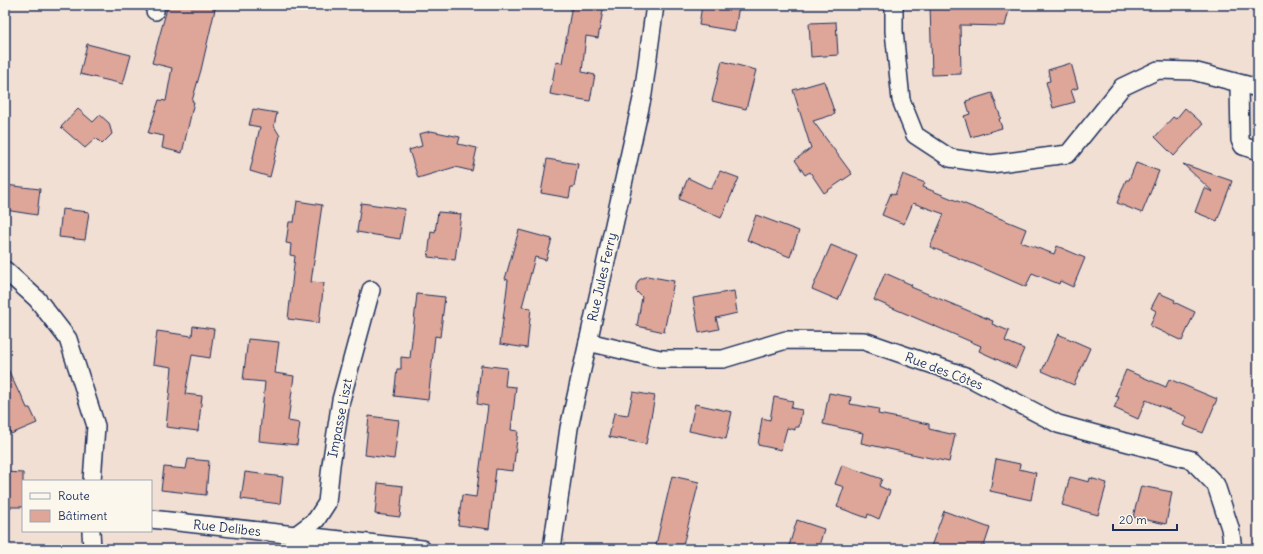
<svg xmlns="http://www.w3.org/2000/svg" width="1263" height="554" viewBox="0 0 1263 554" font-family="Delius,sans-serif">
  <rect width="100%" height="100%" fill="#f2dfd3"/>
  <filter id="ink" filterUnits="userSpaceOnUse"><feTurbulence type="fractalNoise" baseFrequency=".025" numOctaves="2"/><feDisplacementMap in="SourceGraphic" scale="8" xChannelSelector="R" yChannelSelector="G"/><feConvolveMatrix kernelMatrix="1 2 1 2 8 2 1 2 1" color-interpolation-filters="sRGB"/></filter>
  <g filter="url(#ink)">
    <!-- building -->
    <g fill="#dea698" stroke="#1b2f5e">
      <path d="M168,5H216L201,70L192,101L194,102L182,153L162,148L164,136L148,133L159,100L166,101L172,68L152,63Z"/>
      <path d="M572,5H604L598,38L586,36L582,72L595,75L590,101L550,94L556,62L562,63Z"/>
      <path d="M702,5H739L735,31L699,25Z"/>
      <path d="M930,5H988L1010,6L1005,26L960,25L961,74L932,75Z"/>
      <path d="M836,22L838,55L811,57L809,23Z"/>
      <path d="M87,44L131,55L123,84L80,74Z"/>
      <path d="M722,61L756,70L746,109L712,101Z"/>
      <path d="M1071,63L1078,88L1071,90L1075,102L1053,108L1046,82L1050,81L1048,70Z"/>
      <path d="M824,81L835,114L813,121L852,174L824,193L810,172L805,175L795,160L811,148L793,90Z"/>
      <path d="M992,93L1001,118L999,119L1002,128L971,137L964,116L970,114L966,101Z"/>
      <path d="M1185,108L1203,124L1174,156L1155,137L1173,117L1176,119Z"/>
      <path d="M78,109L93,122L100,115L109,123L112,134L102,144L96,138L85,148L61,127Z"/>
      <path d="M253,109L277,113L274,126L280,136L270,177L250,171L260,127L249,125Z"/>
      <path d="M431,131L460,137L458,144L477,148L472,171L455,167L418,178L409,150L422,146L419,134Z"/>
      <path d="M547,159L578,164L574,187H571L569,198L541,193Z"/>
      <path d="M1136,163L1159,171L1142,213L1117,203L1126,180H1129Z"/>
      <path d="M1183,164L1232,181L1217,221L1195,212L1204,188L1213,192Z"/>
      <path d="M720,171L739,178L721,218L679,199L688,178L711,189Z"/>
      <path d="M903,174L925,183L923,187L1026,229L1021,242L1054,254L1057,246L1085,258L1073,287L1060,281L1059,284L1032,273L1026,287L971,263L930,247L944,214L913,203L904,224L882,215L891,193L895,195Z"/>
      <path d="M5,185L40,189L37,215L5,210Z"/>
      <path d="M297,201L322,205L311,282L324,283L319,323L288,319L295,256L290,255L291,244L286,243L289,222H294Z"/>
      <path d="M361,203L405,209L400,239L357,232Z"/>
      <path d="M62,209L89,212L85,240L59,237Z"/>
      <path d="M438,212L461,214L455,260L428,257L431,231L435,232Z"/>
      <path d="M756,215L799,231L790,257L747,240Z"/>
      <path d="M519,230L552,239L546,260L535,257L522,307L531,308L527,348L500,344L508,280L505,279Z"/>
      <path d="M831,245L857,256L838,300L812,289Z"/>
      <path d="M885,273L912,285L911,287L993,321L992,324L1009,331L1005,341L1024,349L1016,368L979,351L981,346L874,300Z"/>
      <path d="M647,276L674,281L664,332L637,326L642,297L636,291V286L639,280Z"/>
      <path d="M734,291L737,313L716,318L719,329L699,333L693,298Z"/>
      <path d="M1159,293L1175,300L1174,302L1195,312L1182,341L1150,326L1156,311L1151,308Z"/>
      <path d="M417,294L445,297L440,337L435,336L428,400L394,396L397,369H401V357L410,358Z"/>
      <path d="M193,326L214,329L210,358L192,355L185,394L202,396L198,431L166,427L172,367L153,364L157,331L192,336Z"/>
      <path d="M1058,334L1090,348L1074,385L1042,371Z"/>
      <path d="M248,339L279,342L275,373L294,376L288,421L300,423L297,445L259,441L265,382L243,380Z"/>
      <path d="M5,363L19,393L20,392L27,408H30L37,423L11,434L5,421Z"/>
      <path d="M481,365L507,368L505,386L516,387L511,430L518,431L513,471L496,469L489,529L458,525L462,495L476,497L488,406L477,404Z"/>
      <path d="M1126,370L1166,387L1169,379L1217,399L1203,433L1183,425L1187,417L1146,400L1138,419L1114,408L1119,397L1115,396Z"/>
      <path d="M633,392L655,396L646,444L609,437L614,413L628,415Z"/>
      <path d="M829,393L851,397L850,404L879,409L878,414L929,424V429L955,435L949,462L861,443L863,433L823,424Z"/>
      <path d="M774,397L793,401L791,408L802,410L799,427H795V430L787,428L781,450L758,445L762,418L770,420Z"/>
      <path d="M695,404L732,412L726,439L689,431Z"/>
      <path d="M369,416L399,420L394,459L365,455Z"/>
      <path d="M188,459L209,461L206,495L161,490L164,467L186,469Z"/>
      <path d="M996,459L1020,464L1019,469L1036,473L1031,500L990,491Z"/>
      <path d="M842,465L882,479L879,486L890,491L879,519L868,514L867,518L837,507L844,487L835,484Z"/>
      <path d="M5,472L23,473V507H5Z"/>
      <path d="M245,472L283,477L280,504L241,499Z"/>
      <path d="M672,476L699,482L682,549H655Z"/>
      <path d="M1070,477L1089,482L1090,478L1107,483L1098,515L1062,505Z"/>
      <path d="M378,483L403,486L400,517L375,514Z"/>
      <path d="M1141,486L1172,492L1166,524L1133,517Z"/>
      <path d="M944,511L990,528L983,549H930Z"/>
      <path d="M797,520L824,529L818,549H788Z"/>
    </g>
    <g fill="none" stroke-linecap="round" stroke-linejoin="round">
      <!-- minor casing -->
      <g stroke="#1b2f5e" stroke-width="20">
        <g id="minor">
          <path d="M894,5V31L901,100L915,135L950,158L991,164L1068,154L1122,87L1158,70L1193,71L1258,88"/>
          <path d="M155,11L156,5"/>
          <path d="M1239,84L1240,140L1243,146L1258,151"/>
          <path d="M5,270L37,299L68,339L96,426L92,481"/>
          <path d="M588,342L660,359H723L786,340L864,341L968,377L1058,424L1192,460L1216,485L1230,528L1233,549"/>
          <path d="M151,519L422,549"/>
          <path d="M91,531L92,549"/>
          <path d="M294,549L296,535L316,520L327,503L331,465L341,400L371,290"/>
          <path d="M552,549L569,428L643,94L655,5"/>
        </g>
      </g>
      <!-- minor -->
      <use href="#minor" stroke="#fbf7ec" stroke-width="17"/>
    </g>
  </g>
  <g text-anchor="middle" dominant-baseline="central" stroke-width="3" stroke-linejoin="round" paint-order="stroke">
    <!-- street labels -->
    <g font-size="13" fill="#1b2f5e" stroke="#fbf7ec">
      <text transform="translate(602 277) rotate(-77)">Rue Jules Ferry</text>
      <text transform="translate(944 371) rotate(21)">Rue des Côtes</text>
      <text transform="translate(340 418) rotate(-79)">Impasse Liszt</text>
      <text transform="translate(227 528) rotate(6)">Rue Delibes</text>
    </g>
  </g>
  <!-- margin -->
  <rect width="1263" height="554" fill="none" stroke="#fbf7ec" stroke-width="20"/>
  <rect x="10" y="10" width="1243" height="534" fill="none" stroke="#1b2f5e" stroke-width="1.5" filter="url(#ink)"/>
  <!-- legend -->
  <rect x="22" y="480" width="130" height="52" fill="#fbf7ec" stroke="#a1a7b3"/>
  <rect x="30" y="493" width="20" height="6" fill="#fbf7ec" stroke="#a1a7b3"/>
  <text x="58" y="500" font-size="12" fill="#1b2f5e">Route</text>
  <rect x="30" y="510" width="20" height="12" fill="#dea698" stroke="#a1a7b3"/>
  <text x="58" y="520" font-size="12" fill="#1b2f5e">Bâtiment</text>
  <!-- scale -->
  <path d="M1113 524v6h64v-6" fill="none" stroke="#1b2f5e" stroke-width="2"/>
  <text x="1119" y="524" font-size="12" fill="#1b2f5e" stroke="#fbf7ec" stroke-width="3" paint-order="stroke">20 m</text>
</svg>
